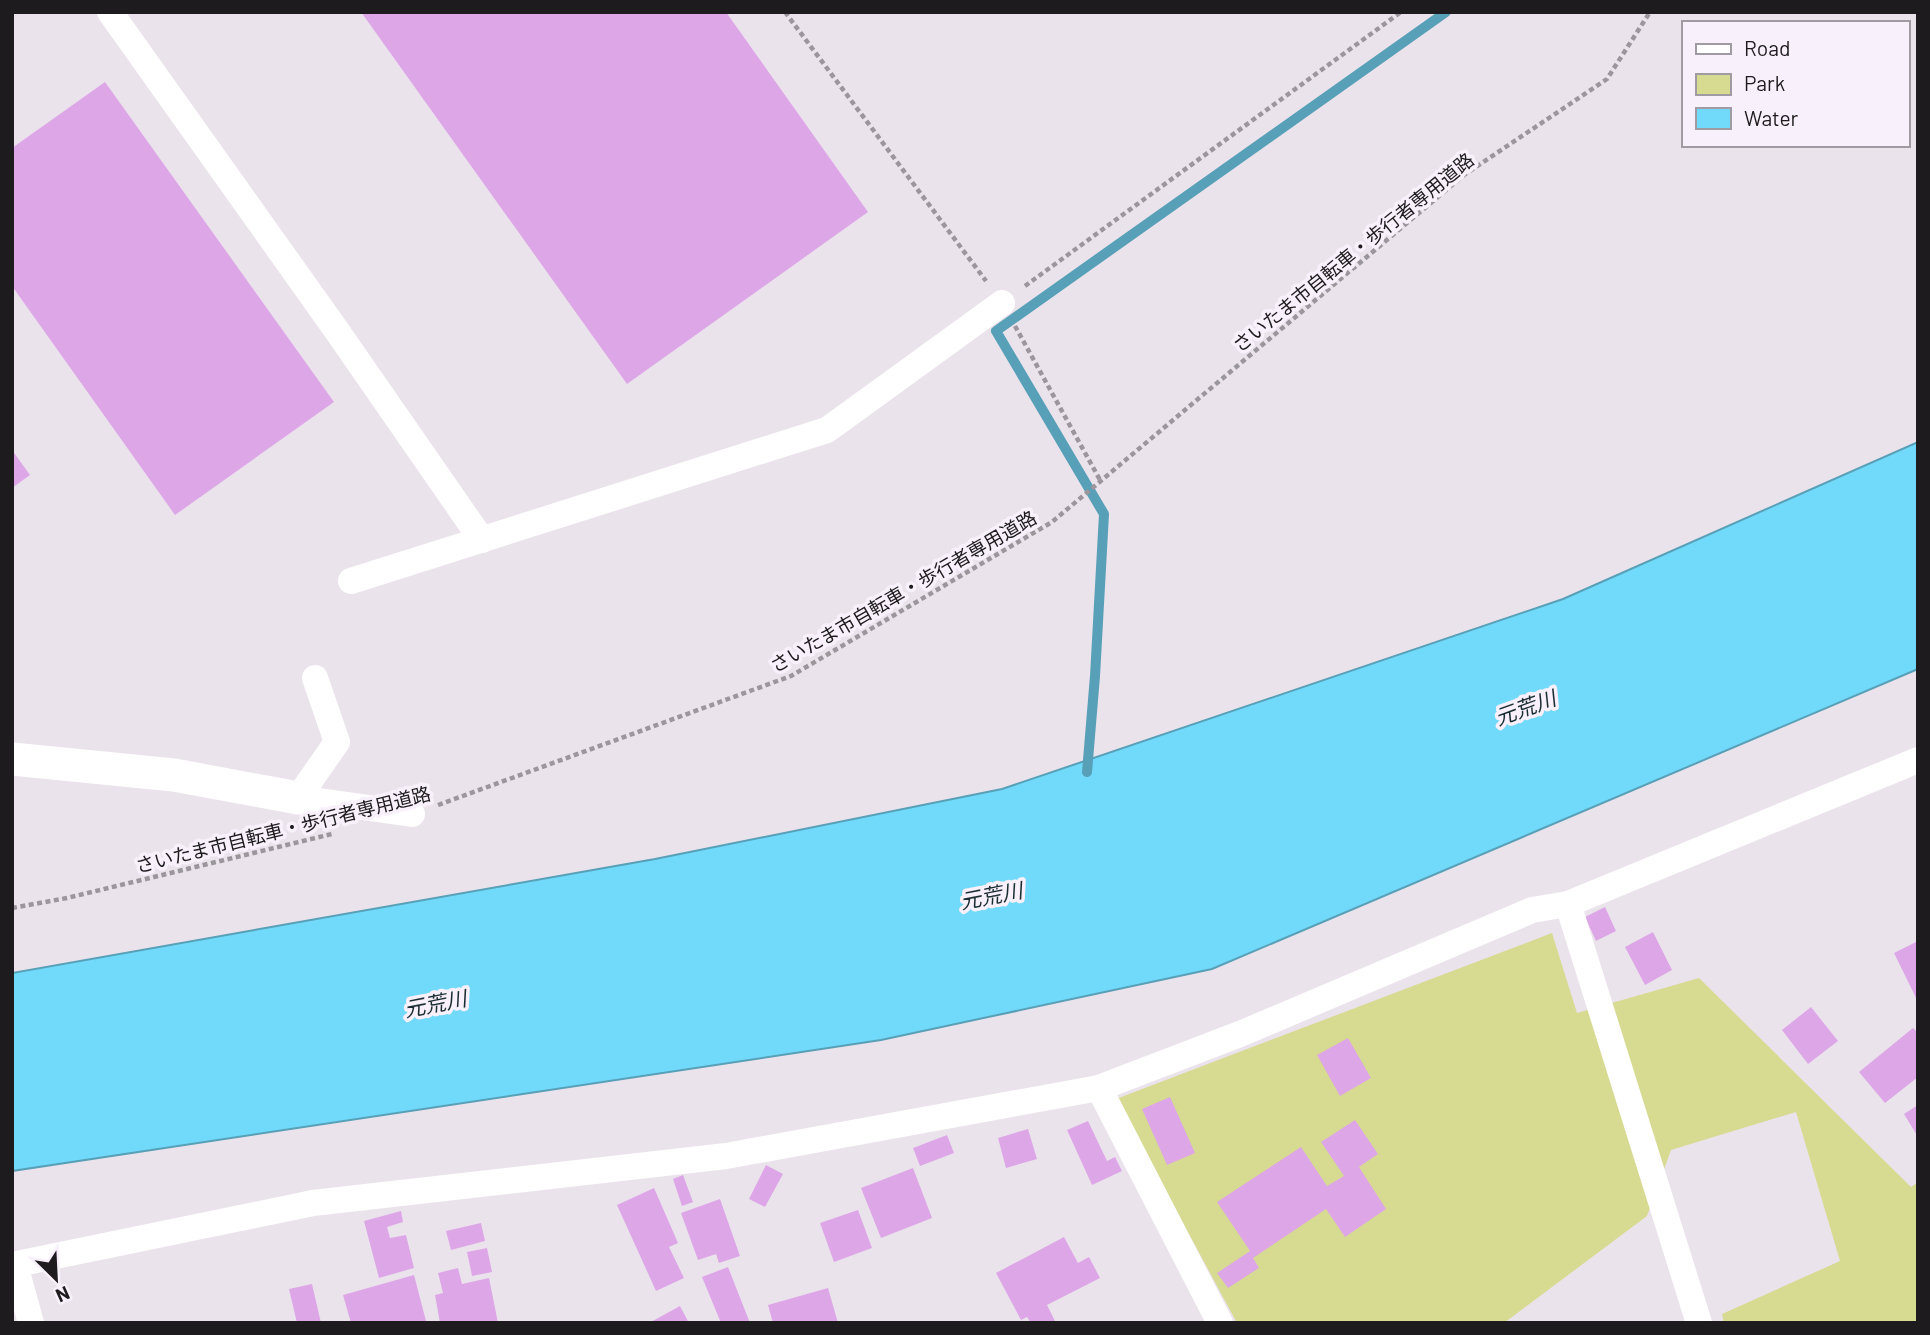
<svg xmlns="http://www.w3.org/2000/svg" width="1930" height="1335" viewBox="0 0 1930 1335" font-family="Barlow,'Noto Sans JP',sans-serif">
  <rect width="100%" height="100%" fill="#ebe3ec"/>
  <!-- green -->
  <path fill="#d7da91" d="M1552,933L1577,1013L1699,978L1911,1187L1918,1182V1323H1724L1722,1314L1840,1261L1796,1112L1671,1150L1647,1216L1504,1323H1237L1116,1099Z"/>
  <!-- water -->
  <path fill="#71d9f9" stroke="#58a0b7" stroke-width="2" d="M1918,442V669L1212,969L881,1040L12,1171V973L655,859L1002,789L1563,599Z"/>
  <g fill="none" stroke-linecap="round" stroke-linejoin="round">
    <!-- stream -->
    <path stroke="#58a0b7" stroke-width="10" d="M1087,772L1095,676L1104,514L996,331L1446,12"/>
  </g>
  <!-- building -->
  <g fill="#dda7e7">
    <path d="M361,12H726L868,212L627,384Z"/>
    <path d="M105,82L334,402L175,515L12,286V148Z"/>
    <path d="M12,450L30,475L12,488Z"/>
    <path d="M1605,907L1616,931L1596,941L1585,917Z"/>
    <path d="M1653,932L1672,970L1645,985L1625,947Z"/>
    <path d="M1918,941V1002L1894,953Z"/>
    <path d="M1811,1007L1838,1041L1808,1064L1782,1030Z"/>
    <path d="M1913,1028L1918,1033V1077L1885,1103L1859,1072Z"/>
    <path d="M1348,1038L1371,1078L1340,1096L1317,1055Z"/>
    <path d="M1170,1097L1195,1153L1167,1165L1142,1109Z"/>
    <path d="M1918,1105V1137L1904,1114Z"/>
    <path d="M1355,1120L1378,1154L1359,1167L1386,1209L1345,1237L1326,1209L1253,1258L1259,1268L1228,1288L1217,1273L1250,1251L1217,1202L1301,1147L1327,1186L1344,1176L1321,1142Z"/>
    <path d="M1088,1121L1107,1161L1115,1157L1122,1171L1092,1185L1067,1130Z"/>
    <path d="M1028,1129L1037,1159L1006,1168L998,1138Z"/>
    <path d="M947,1135L954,1153L920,1166L913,1148Z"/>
    <path d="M766,1165L783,1174L765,1207L749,1199Z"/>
    <path d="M913,1168L932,1218L881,1238L861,1188Z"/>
    <path d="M683,1175L693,1202L682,1206L673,1179Z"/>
    <path d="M654,1188L678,1243L669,1247L684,1278L656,1291L617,1205Z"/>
    <path d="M720,1199L740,1256L719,1263L716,1254L698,1260L681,1213Z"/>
    <path d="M858,1210L872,1248L834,1262L820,1223Z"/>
    <path d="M401,1211L403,1222L387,1227L390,1238L406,1235L414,1268L379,1278L364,1221Z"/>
    <path d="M481,1223L485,1241L451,1250L446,1231Z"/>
    <path d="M1064,1237L1078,1263L1089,1257L1100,1278L1047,1305L1056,1323H1031L1027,1317L1021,1320L996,1273Z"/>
    <path d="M487,1248L492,1272L472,1276L467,1252Z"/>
    <path d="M728,1267L750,1323H721L702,1277Z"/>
    <path d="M458,1268L462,1284L489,1278L498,1323H440L435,1295L443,1293L438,1273Z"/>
    <path d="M414,1275L426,1321L351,1323L343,1295Z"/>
    <path d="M312,1284L321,1323H297L289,1289Z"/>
    <path d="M828,1288L838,1323H773L768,1305Z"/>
    <path d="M680,1306L689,1323H649Z"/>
  </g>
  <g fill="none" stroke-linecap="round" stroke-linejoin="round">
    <!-- path -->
    <g stroke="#9b969c" stroke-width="4.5" stroke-dasharray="5 3.5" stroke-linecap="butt">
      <path d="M785,12L986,281"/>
      <path d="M1025,286L1401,12"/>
      <path d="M1015,326L1100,480"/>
      <path d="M438,805L791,676L1052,522L1464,175L1607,79L1650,12"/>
      <path d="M12,908L67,898L332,834"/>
    </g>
    <!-- minor -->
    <g stroke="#fff" stroke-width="26">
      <path d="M110,12L337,331L482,540"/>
      <path d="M351,581L827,430L1002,303"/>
      <path d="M315,678L337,742L298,798L412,814"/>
      <path d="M1568,904L1699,1323"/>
      <path d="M1099,1088L1220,1323"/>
      <path d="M12,1265L313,1203L726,1156L1099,1088L1240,1034L1532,910L1568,904L1918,760"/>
      <path d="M15,1265L31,1323"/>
    </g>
    <!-- tertiary -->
    <path stroke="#fff" stroke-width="33" d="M12,759L174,775L298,798"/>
  </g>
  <g text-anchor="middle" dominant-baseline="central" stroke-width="7" stroke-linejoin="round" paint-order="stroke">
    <!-- street labels -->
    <g font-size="19" fill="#1d1b1e" stroke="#f8f0fa">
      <text transform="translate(1353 252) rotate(-39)">さいたま市自転車・歩行者専用道路</text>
      <text transform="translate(903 591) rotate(-30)">さいたま市自転車・歩行者専用道路</text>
      <text transform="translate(283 829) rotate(-14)">さいたま市自転車・歩行者専用道路</text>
    </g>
    <!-- water labels -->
    <g font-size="21" font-style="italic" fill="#1a2d33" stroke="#f8f0fa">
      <text transform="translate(1525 707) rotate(-20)">元荒川</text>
      <text transform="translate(991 895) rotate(-11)">元荒川</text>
      <text transform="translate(435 1003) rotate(-11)">元荒川</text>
    </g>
  </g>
  <!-- border -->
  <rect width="1930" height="1335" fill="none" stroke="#1d1b1e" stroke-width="28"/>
  <!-- legend -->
  <rect x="1682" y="21" width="228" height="126" fill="#f8f0fa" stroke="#a09ba2" stroke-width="2"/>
  <rect x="1696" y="44" width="35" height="10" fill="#ffffff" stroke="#a09ba2" stroke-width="2"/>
  <text x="1744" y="56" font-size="21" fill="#1d1b1e">Road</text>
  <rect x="1696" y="74" width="35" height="21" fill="#d7da91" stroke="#a09ba2" stroke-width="2"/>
  <text x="1744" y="91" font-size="21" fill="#1d1b1e">Park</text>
  <rect x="1696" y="108" width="35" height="21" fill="#71d9f9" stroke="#a09ba2" stroke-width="2"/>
  <text x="1744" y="126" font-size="21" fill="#1d1b1e">Water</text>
  <!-- north arrow -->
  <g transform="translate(56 1279) rotate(156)" stroke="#f8f0fa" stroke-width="5" paint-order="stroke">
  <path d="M0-5L12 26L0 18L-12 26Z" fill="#1d1b1e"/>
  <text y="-10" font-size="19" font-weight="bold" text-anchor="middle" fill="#1d1b1e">N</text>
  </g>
</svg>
